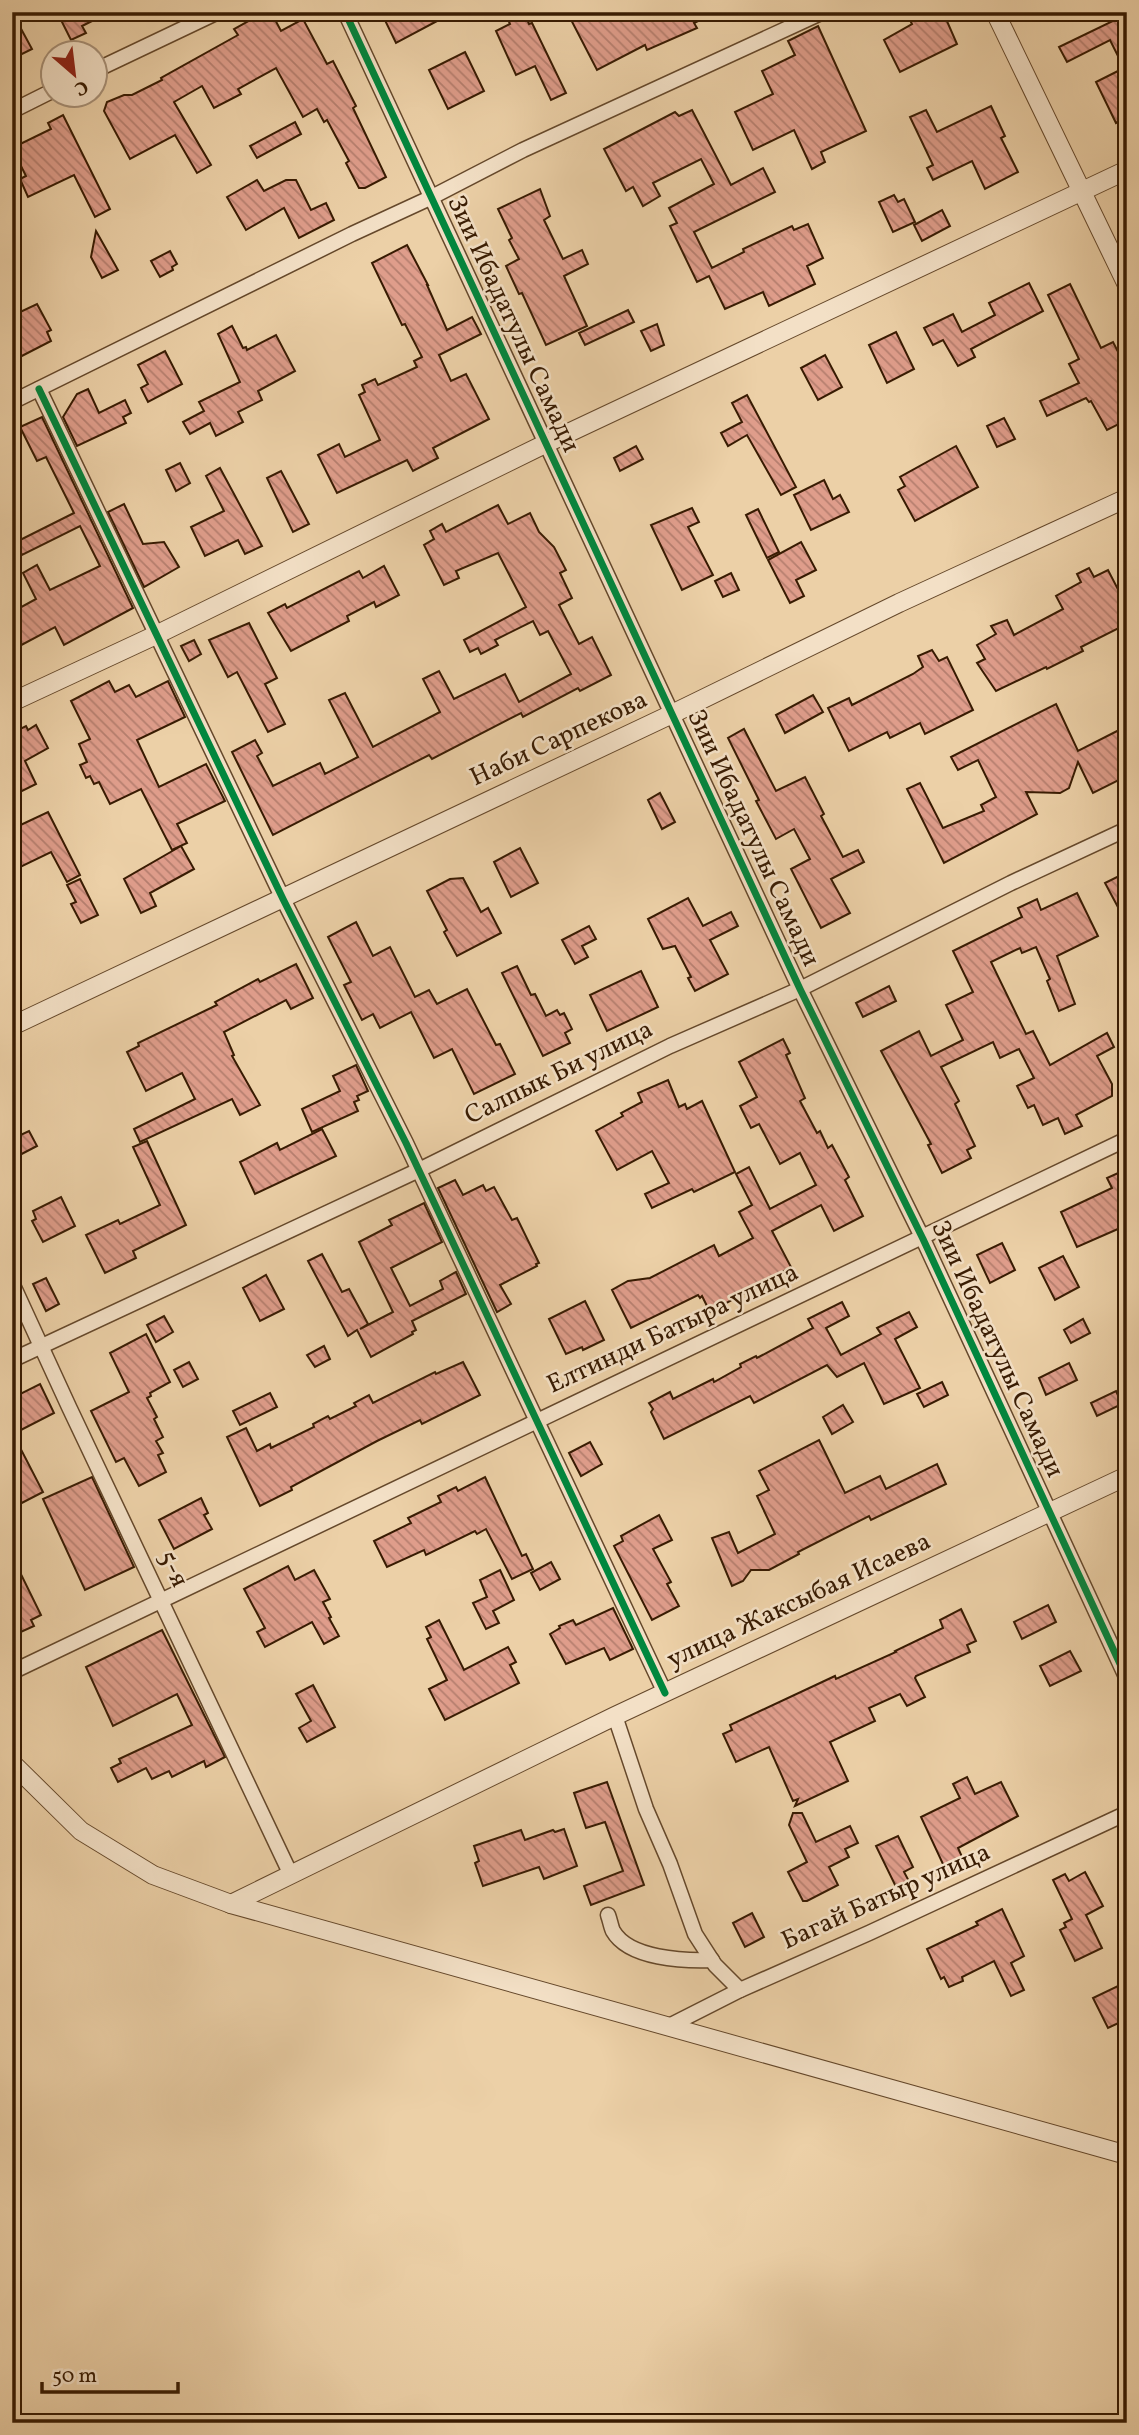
<svg xmlns="http://www.w3.org/2000/svg" width="1139" height="2435" viewBox="0 0 1139 2435" font-family="Vollkorn,serif">
  <defs>
    <pattern id="building-back-hatch" width="6" height="6" patternUnits="userSpaceOnUse" patternTransform="scale(1.75)"><rect width="6" height="6" fill="#df9d8b"/><path d="M-1 5l2 2M0 0l6 6M5-1l2 2" fill="none" stroke="#b67f6f"/></pattern>
  </defs>
  <rect width="100%" height="100%" fill="#ecd0a7"/>
  <filter id="stains"><feTurbulence type="fractalNoise" baseFrequency=".00286" numOctaves="4"/><feColorMatrix values="0 0 0 0 .2 0 0 0 0 .09 0 0 0 0 .02 0 0 0 .5 -.17"/></filter>
  <radialGradient id="worn" r=".72"><stop offset=".6" stop-color="#630" stop-opacity="0"/><stop offset="1" stop-color="#630" stop-opacity=".3"/></radialGradient>
  <!-- building -->
  <g fill="url(#building-back-hatch)" stroke="#381b02" stroke-width="2">
    <path d="M12,12L32,49L12,59Z"/>
    <path d="M57,12H110L82,26L86,33L71,40Z"/>
    <path d="M265,12H271L281,31L303,19L327,64L333,61L356,106L353,108L386,177L365,188H359L346,163L349,161L327,120L324,122L317,109L303,117L276,68L238,89L241,94L214,108L202,86L174,102L211,165L197,173L175,135L130,159L104,111L107,102L124,95H132L162,80L161,78L238,35L234,29Z"/>
    <path d="M381,12H454L396,43Z"/>
    <path d="M505,12H524L529,24L532,23L566,93L551,100L535,66L516,75L496,31L510,24Z"/>
    <path d="M567,12H716L694,23L697,28L647,50L645,45L597,70Z"/>
    <path d="M906,12H943L957,44L900,72L884,40L912,24Z"/>
    <path d="M1123,16L1127,24V117L1116,123L1096,82L1124,68L1110,40L1067,62L1059,47Z"/>
    <path d="M818,26L866,131L821,152L825,162L812,169L794,130L753,150L735,112L773,94L762,71L795,55L788,41Z"/>
    <path d="M465,52L484,91L448,109L429,70Z"/>
    <path d="M991,106L1005,136L1001,138L1018,172L985,189L972,161L933,180L927,168L933,165L910,117L926,110L937,132Z"/>
    <path d="M692,110L731,185L763,168L775,192L694,232L712,268L744,252L743,249L792,226L794,230L808,224L823,258L807,266L815,284L769,306L763,292L725,309L709,276L697,282L670,226L677,223L669,208L714,184L701,159L653,183L660,196L643,206L633,187L626,191L604,149L675,112L679,116Z"/>
    <path d="M63,115L110,209L95,217L74,175L28,197L20,179L26,176L12,148L51,129L48,123Z"/>
    <path d="M295,122L301,134L257,158L250,146Z"/>
    <path d="M257,180L264,191L286,180H296L311,210L326,203L334,220L299,238L284,208L246,230L227,197Z"/>
    <path d="M540,189L550,216L544,220L563,259L582,250L588,264L564,276L587,326L546,345L522,293L519,294L506,266L519,259L509,240L512,238L498,209Z"/>
    <path d="M894,195L898,202L904,199L915,222L893,232L879,202Z"/>
    <path d="M942,210L950,226L922,241L914,225Z"/>
    <path d="M96,231L118,270L102,278L91,257Z"/>
    <path d="M407,245L428,285H427L447,330L472,317L481,334L439,355L451,381L466,374L489,419L433,448L438,458L413,471L407,460L337,493L318,455L339,444L345,457L380,440L359,395L365,392L362,385L375,379L378,385L417,367L414,361L422,357L405,324L402,325L372,263Z"/>
    <path d="M170,251L177,264L172,267L173,270L160,277L151,261Z"/>
    <path d="M1029,283L1043,311L971,349L975,357L958,366L943,340L933,345L924,328L953,314L962,332L995,315L989,303Z"/>
    <path d="M1070,284L1101,348L1113,342L1127,369V420L1107,430L1091,401L1089,402L1086,398L1047,416L1040,401L1079,383L1069,364L1079,359L1048,295Z"/>
    <path d="M37,304L51,330L47,332L51,341L12,361V322L21,319L18,313Z"/>
    <path d="M628,310L634,322L585,345L579,333Z"/>
    <path d="M657,324L664,345L651,351L641,331Z"/>
    <path d="M232,326L243,348L246,347L247,350L276,335L295,371L258,391L262,400L238,412L243,422L216,436L210,423L190,434L183,422L204,411L199,402L240,382L218,334Z"/>
    <path d="M896,332L914,369L887,383L869,345Z"/>
    <path d="M165,351L182,384L148,402L141,388L148,384L138,365Z"/>
    <path d="M825,355L842,387L818,400L801,368Z"/>
    <path d="M88,389L99,413L125,400L131,413L123,417L126,423L77,446L63,417L77,394Z"/>
    <path d="M747,395L796,487L781,495L747,435L728,446L721,433L742,422L732,403Z"/>
    <path d="M42,417L133,608L64,645L55,627L12,650V612L36,599L23,573L37,565L50,590L100,566L80,526L22,555L16,542L74,513L46,457L37,461L20,427Z"/>
    <path d="M1004,418L1015,439L997,447L987,426Z"/>
    <path d="M636,446L643,459L620,471L614,458Z"/>
    <path d="M956,446L978,487L915,521L898,490L905,486L900,477Z"/>
    <path d="M180,463L190,483L176,491L166,470Z"/>
    <path d="M220,468L262,546L245,554L238,540L205,556L191,527L224,511L206,476Z"/>
    <path d="M281,471L309,524L293,532L267,478Z"/>
    <path d="M824,480L833,499L840,495L849,512L811,530L794,495Z"/>
    <path d="M124,504L143,544L164,542L179,567L144,587L108,512Z"/>
    <path d="M498,505L508,524L530,513L539,532L554,547L566,570L560,573L572,598L559,605L579,644L592,637L611,675L580,691L578,688L523,717L521,713L432,759L429,755L273,835L232,752L255,740L262,753L257,756L273,786L320,763L325,774L358,757L329,700L345,693L373,747L440,712L423,679L439,671L454,699L505,674L519,702L571,674L548,631L540,635L533,621L495,640L498,645L481,654L478,648L470,652L464,640L526,607L498,553L456,571L459,578L444,585L424,545L434,539L430,531L442,524L446,532Z"/>
    <path d="M692,508L699,522L688,527L713,575L682,590L651,525Z"/>
    <path d="M758,509L779,552L767,558L746,515Z"/>
    <path d="M801,542L816,570L796,580L804,596L790,603L768,560Z"/>
    <path d="M384,566L399,595L376,607L374,602L347,616L349,621L291,651L268,613L285,604L287,608L359,571L363,578Z"/>
    <path d="M1089,568L1094,577L1108,570L1123,599L1121,600L1127,611V624L1081,647L1083,651L1047,669L1046,667L996,691L977,663L985,659L977,645L996,634L991,626L1007,620L1014,635L1063,609L1056,596L1081,582L1077,574Z"/>
    <path d="M731,573L739,590L723,597L715,581Z"/>
    <path d="M249,623L277,678L265,684L285,724L268,732L237,672L228,677L209,640Z"/>
    <path d="M194,640L201,654L189,661L181,646Z"/>
    <path d="M932,650L939,661L947,657L973,710L925,734L920,723L890,738L887,732L849,751L828,708L849,698L852,705L913,674L923,667L918,656Z"/>
    <path d="M109,681L115,692L129,685L136,697L168,681L185,717L137,740L159,787L206,764L225,801L177,824L187,843L172,850L141,789L110,804L99,782L94,784L90,776L86,778L80,765L87,762L79,744L90,739L71,701Z"/>
    <path d="M813,695L823,712L785,733L776,715Z"/>
    <path d="M1056,704L1078,751L1127,726V776L1093,793L1078,762L1069,788L1060,793L1026,792L1037,814L944,863L907,789L920,783L943,828L984,811L981,805L996,797L978,760L958,770L951,757Z"/>
    <path d="M36,725L48,748L25,761L36,784L12,796V733L26,726L28,730Z"/>
    <path d="M744,729L776,791L805,777L824,814L821,816L843,857L858,850L864,862L831,879L850,913L821,928L791,869L810,859L794,829L776,839L756,801L759,800L728,738Z"/>
    <path d="M660,793L675,822L662,829L648,800Z"/>
    <path d="M48,812L80,875L67,882L51,852L12,871V829Z"/>
    <path d="M181,846L194,869L150,893L156,906L141,913L124,879Z"/>
    <path d="M520,848L538,883L511,897L494,862Z"/>
    <path d="M1127,872V924L1105,883Z"/>
    <path d="M463,878L481,912L488,908L501,933L457,956L444,932L447,930L427,891L450,879Z"/>
    <path d="M80,879L98,915L81,923L71,904L76,902L67,885Z"/>
    <path d="M1077,893L1098,936L1057,956L1075,1004L1059,1011L1047,981L1050,979L1036,947L1022,953L1020,948L991,962L1026,1034L1033,1031L1050,1065L1107,1033L1114,1047L1097,1056L1112,1084V1096L1076,1115L1082,1126L1065,1134L1058,1118L1043,1125L1034,1105L1028,1108L1017,1086L1034,1078L1019,1049L1000,1058L993,1042L941,1067L959,1101L955,1104L975,1146L967,1150L971,1158L942,1173L928,1145L931,1144L881,1051L919,1031L931,1056L963,1040L946,1005L973,992L953,951L1022,917L1018,908L1037,899L1041,910Z"/>
    <path d="M688,898L703,926L731,912L738,926L710,940L728,974L695,991L688,978L691,977L675,946L663,949L648,919Z"/>
    <path d="M356,922L373,956L390,947L415,997L429,990L437,1004L467,989L496,1045L500,1044L515,1074L474,1094L452,1049L434,1058L411,1012L380,1028L373,1014L362,1020L344,985L351,982L328,937Z"/>
    <path d="M589,926L596,939L582,946L588,957L575,964L562,940Z"/>
    <path d="M296,964L313,998L291,1009L286,1000L224,1032L234,1055L232,1056L260,1105L240,1115L232,1099L140,1142L134,1129L195,1099L182,1073L146,1091L127,1052L139,1046L138,1043L217,1005L215,1002L258,979L260,982Z"/>
    <path d="M517,966L531,995L535,994L546,1016L557,1010L560,1015L564,1013L572,1029L565,1033L570,1043L543,1056L502,973Z"/>
    <path d="M641,971L658,1007L607,1031L590,995Z"/>
    <path d="M889,986L896,1001L863,1017L856,1003Z"/>
    <path d="M783,1039L790,1053L786,1055L805,1098L800,1101L817,1133L820,1131L828,1148L832,1145L849,1177L845,1180L863,1216L834,1231L821,1205L772,1231L791,1267L710,1312L702,1296L700,1298L698,1295L631,1328L612,1290L628,1281L650,1278L714,1245L719,1256L753,1238L739,1212L752,1205L736,1174L749,1167L770,1209L816,1185L800,1153L780,1164L759,1124L751,1128L740,1106L757,1097L739,1062Z"/>
    <path d="M356,1065L368,1091L357,1096L359,1100L354,1102L358,1111L312,1132L302,1109L340,1091L333,1076Z"/>
    <path d="M668,1080L679,1107L685,1104L687,1109L702,1101L735,1172L694,1192L692,1189L652,1208L645,1194L669,1183L652,1151L617,1170L596,1131L623,1116L621,1113L642,1102L638,1093Z"/>
    <path d="M322,1129L336,1156L255,1194L240,1162L277,1143L280,1150Z"/>
    <path d="M29,1131L37,1146L12,1159V1139Z"/>
    <path d="M147,1141L186,1225L133,1251L136,1258L105,1273L86,1235L118,1220L120,1224L160,1205L133,1147Z"/>
    <path d="M1127,1169V1225L1077,1247L1061,1212L1112,1188L1107,1178Z"/>
    <path d="M455,1180L463,1195L483,1185L486,1191L494,1187L512,1220L517,1218L539,1263L536,1264L537,1266L500,1285L511,1304L497,1312L438,1188Z"/>
    <path d="M61,1197L75,1226L43,1242L32,1221L36,1219L33,1211Z"/>
    <path d="M424,1203L442,1242L391,1268L410,1306L443,1289L440,1281L456,1272L466,1294L412,1321L416,1330L412,1332L413,1334L371,1357L357,1330L348,1336L308,1261L322,1254L342,1292L349,1289L368,1324L360,1329L393,1312L359,1242L392,1225L389,1220Z"/>
    <path d="M1002,1243L1015,1270L990,1283L977,1255Z"/>
    <path d="M1063,1256L1079,1287L1055,1300L1039,1268Z"/>
    <path d="M266,1275L284,1309L260,1321L243,1288Z"/>
    <path d="M46,1278L59,1304L46,1311L33,1284Z"/>
    <path d="M585,1301L604,1340L583,1350L582,1347L566,1354L549,1319Z"/>
    <path d="M842,1302L849,1316L826,1328L841,1355L881,1334L877,1328L909,1312L917,1327L895,1339L920,1388L884,1404L864,1363L837,1377L827,1365L754,1403L750,1396L664,1439L651,1412L653,1409L649,1403L670,1392L673,1399L713,1379L714,1382L741,1367L740,1364L756,1356L757,1358L813,1328L808,1319Z"/>
    <path d="M164,1316L173,1332L156,1342L147,1325Z"/>
    <path d="M1083,1319L1090,1333L1071,1343L1064,1330Z"/>
    <path d="M146,1334L170,1382L150,1393L151,1396L147,1398L157,1417L154,1419L163,1437L156,1441L163,1453L158,1455L166,1472L139,1486L124,1458L116,1462L91,1411L129,1392L110,1353Z"/>
    <path d="M324,1346L330,1359L315,1367L307,1355Z"/>
    <path d="M189,1362L198,1379L183,1387L174,1370Z"/>
    <path d="M463,1362L480,1395L422,1424L420,1420L377,1441L291,1487L292,1490L260,1506L227,1437L246,1428L257,1451L270,1444L271,1448L314,1427L313,1424L328,1416L330,1419L356,1406L354,1403L369,1395L373,1403L435,1372L436,1374Z"/>
    <path d="M1069,1363L1077,1380L1046,1395L1039,1378Z"/>
    <path d="M942,1382L948,1395L924,1407L917,1394Z"/>
    <path d="M40,1384L54,1413L13,1434L43,1492L12,1508V1398Z"/>
    <path d="M1116,1391L1122,1404L1097,1416L1091,1403Z"/>
    <path d="M270,1393L277,1407L240,1425L233,1411Z"/>
    <path d="M843,1405L853,1422L832,1434L823,1417Z"/>
    <path d="M819,1440L845,1493L880,1476L886,1489L937,1464L946,1484L871,1520L869,1516L798,1552L799,1554L769,1570H751L743,1581L732,1586L712,1538L729,1532L738,1553L775,1534L757,1496L769,1490L759,1471Z"/>
    <path d="M590,1442L602,1464L581,1476L569,1453Z"/>
    <path d="M92,1477L134,1567L85,1590L43,1499Z"/>
    <path d="M485,1477L522,1556L526,1554L533,1569L512,1579L486,1529L477,1534L475,1531L426,1555L424,1550L387,1567L374,1541L411,1523L408,1518L441,1502L438,1496L456,1487L458,1491Z"/>
    <path d="M201,1498L208,1513L204,1515L212,1529L174,1549L159,1520Z"/>
    <path d="M659,1515L672,1540L653,1549L671,1582L667,1584L679,1606L652,1620L614,1546L623,1541L621,1536Z"/>
    <path d="M12,1556L41,1615L31,1620L34,1626L12,1636Z"/>
    <path d="M551,1562L560,1579L540,1590L531,1573Z"/>
    <path d="M288,1566L295,1580L314,1570L330,1599L323,1602L331,1617L329,1618L339,1636L324,1644L312,1622L265,1647L257,1632L265,1628L244,1589Z"/>
    <path d="M500,1570L514,1600L493,1611L499,1623L486,1629L473,1603L487,1597L480,1580Z"/>
    <path d="M1048,1605L1056,1622L1022,1639L1014,1622Z"/>
    <path d="M613,1608L633,1649L610,1660L604,1648L566,1664L550,1634L560,1628L559,1626L573,1620L576,1625Z"/>
    <path d="M961,1609L976,1641L967,1645L970,1652L916,1676L915,1678L925,1697L907,1706L900,1694L869,1708L875,1721L830,1742L848,1781L795,1806L798,1799L793,1801L769,1747L736,1762L723,1734L732,1730L730,1725L835,1676L836,1679L896,1652L895,1651L943,1628L940,1620Z"/>
    <path d="M439,1620L464,1670L508,1647L516,1662L510,1665L519,1683L445,1720L429,1689L447,1680L427,1639L431,1637L426,1627Z"/>
    <path d="M162,1630L225,1757L206,1767L204,1761L172,1777L169,1771L152,1779L146,1768L118,1782L111,1768L121,1763L119,1759L192,1725L177,1694L113,1726L86,1667Z"/>
    <path d="M1070,1651L1081,1671L1050,1686L1040,1666Z"/>
    <path d="M313,1685L335,1727L307,1742L299,1728L311,1721L296,1694Z"/>
    <path d="M967,1777L975,1794L1001,1782L1018,1816L958,1848L967,1868L949,1877L921,1817L960,1798L953,1784Z"/>
    <path d="M607,1782L644,1885L591,1905L584,1886L623,1871L605,1822L586,1828L574,1793Z"/>
    <path d="M793,1813H802L816,1842L850,1826L858,1843L845,1849L849,1857L829,1867L838,1885L807,1901H803L788,1872L807,1862L789,1825Z"/>
    <path d="M564,1829L577,1866L544,1879L539,1867L483,1886L475,1863L479,1861L474,1846L521,1830L525,1840L553,1830L555,1832Z"/>
    <path d="M898,1836L913,1867L904,1872L911,1885L898,1891L876,1846Z"/>
    <path d="M1085,1872L1103,1906L1086,1915L1102,1948L1075,1961L1060,1930L1066,1927L1064,1923L1072,1919L1053,1880L1065,1874L1069,1881Z"/>
    <path d="M1002,1909L1024,1956L1011,1963L1024,1990L1011,1996L994,1961L962,1977L963,1981L949,1987L944,1977L941,1979L927,1949L978,1925L976,1922Z"/>
    <path d="M752,1913L764,1937L745,1947L733,1923Z"/>
    <path d="M1120,1985L1127,2000V2019L1108,2028L1093,1998Z"/>
  </g>
  <g fill="none" stroke-linecap="round" stroke-linejoin="round">
    <!-- minor casing -->
    <g stroke="#65482b" stroke-width="17">
      <g id="minor">
        <path d="M345,12L800,989L923,1239L1127,1679"/>
        <path d="M94,71L218,12"/>
        <path d="M12,111L52,91"/>
        <path d="M39,389L283,899L406,1143L665,1693"/>
        <path d="M12,402L352,234L430,198L523,150L823,12"/>
        <path d="M12,1283L69,1407L291,1875"/>
        <path d="M12,1360L419,1170L670,1046L800,989L1011,883L1127,829"/>
        <path d="M12,1672L1127,1139"/>
        <path d="M615,1716L646,1809L670,1864L695,1934L715,1965L740,1990"/>
        <path d="M608,1915C610,1920 611,1927 613,1931C629,1959 684,1961 712,1960"/>
        <path d="M667,2027L740,1990L869,1933L1127,1813"/>
      </g>
    </g>
    <!-- tertiary casing -->
    <g stroke="#65482b" stroke-width="20">
      <g id="tertiary">
        <path d="M995,12L1127,285"/>
        <path d="M12,702L158,634L547,443L1127,170"/>
        <path d="M12,1026L672,714L899,603L1127,498"/>
        <path d="M12,1763L81,1831L153,1875L231,1904L1127,2155"/>
        <path d="M231,1904L615,1716L1127,1476"/>
      </g>
    </g>
    <!-- minor -->
    <use href="#minor" stroke="#f3e0c6" stroke-width="14"/>
    <!-- tertiary -->
    <use href="#tertiary" stroke="#f3e0c6" stroke-width="18"/>
    <!-- cycleway casing -->
    <g stroke="#f3e0c6" stroke-width="11">
      <g id="cycleway">
        <path d="M345,12L800,989L923,1239L1127,1679"/>
        <path d="M39,389L283,899L406,1143L665,1693"/>
      </g>
    </g>
    <!-- cycleway -->
    <use href="#cycleway" stroke="#00873e" stroke-width="7"/>
  </g>
  <g text-anchor="middle" dominant-baseline="central" stroke-width="5" stroke-linejoin="round" paint-order="stroke">
    <!-- street labels -->
    <g font-size="26" fill="#381b02" stroke="#f3e0c6">
      <text transform="translate(513 324) rotate(65)">Зии Ибадатулы Самади</text>
      <text transform="translate(559 739) rotate(-25)">Наби Сарпекова</text>
      <text transform="translate(753 838) rotate(65)">Зии Ибадатулы Самади</text>
      <text transform="translate(559 1073) rotate(-26)">Салпык Би улица</text>
      <text transform="translate(673 1329) rotate(-25)">Елтинди Батыра улица</text>
      <text transform="translate(997 1349) rotate(65)">Зии Ибадатулы Самади</text>
      <text transform="translate(173 1569) rotate(64)">5-я</text>
      <text transform="translate(799 1601) rotate(-25)">улица Жаксыбая Исаева</text>
      <text transform="translate(886 1897) rotate(-24)">Багай Батыр улица</text>
    </g>
  </g>
  <!-- margin -->
  <rect width="1139" height="2435" fill="none" stroke="#ecd0a7" stroke-width="42"/>
  <rect x="14" y="14" width="1111" height="2407" fill="none" stroke="#381b02" stroke-width="3.5"/>
  <rect x="21" y="21" width="1097" height="2393" fill="none" stroke="#381b02" stroke-width="2"/>
  <!-- north arrow -->
  <g transform="translate(74 74) rotate(152)"><circle r="33" fill="#f3e0c6" stroke="#a89178" stroke-width="2"/>
  <path d="M0-5L12 26L0 18L-12 26Z" fill="#8f2418"/>
  <text y="-10" font-size="19" font-weight="bold" text-anchor="middle" fill="#381b02">С</text>
  </g>
  <!-- scale -->
  <path d="M42 2382v10h136v-10" fill="none" stroke="#381b02" stroke-width="3.5"/>
  <text x="52" y="2382" font-size="21" fill="#381b02" stroke="#f3e0c6" stroke-width="5" paint-order="stroke">50 m</text>
  <rect width="100%" height="100%" filter="url(#stains)"/>
  <rect width="100%" height="100%" fill="url(#worn)"/>
</svg>
